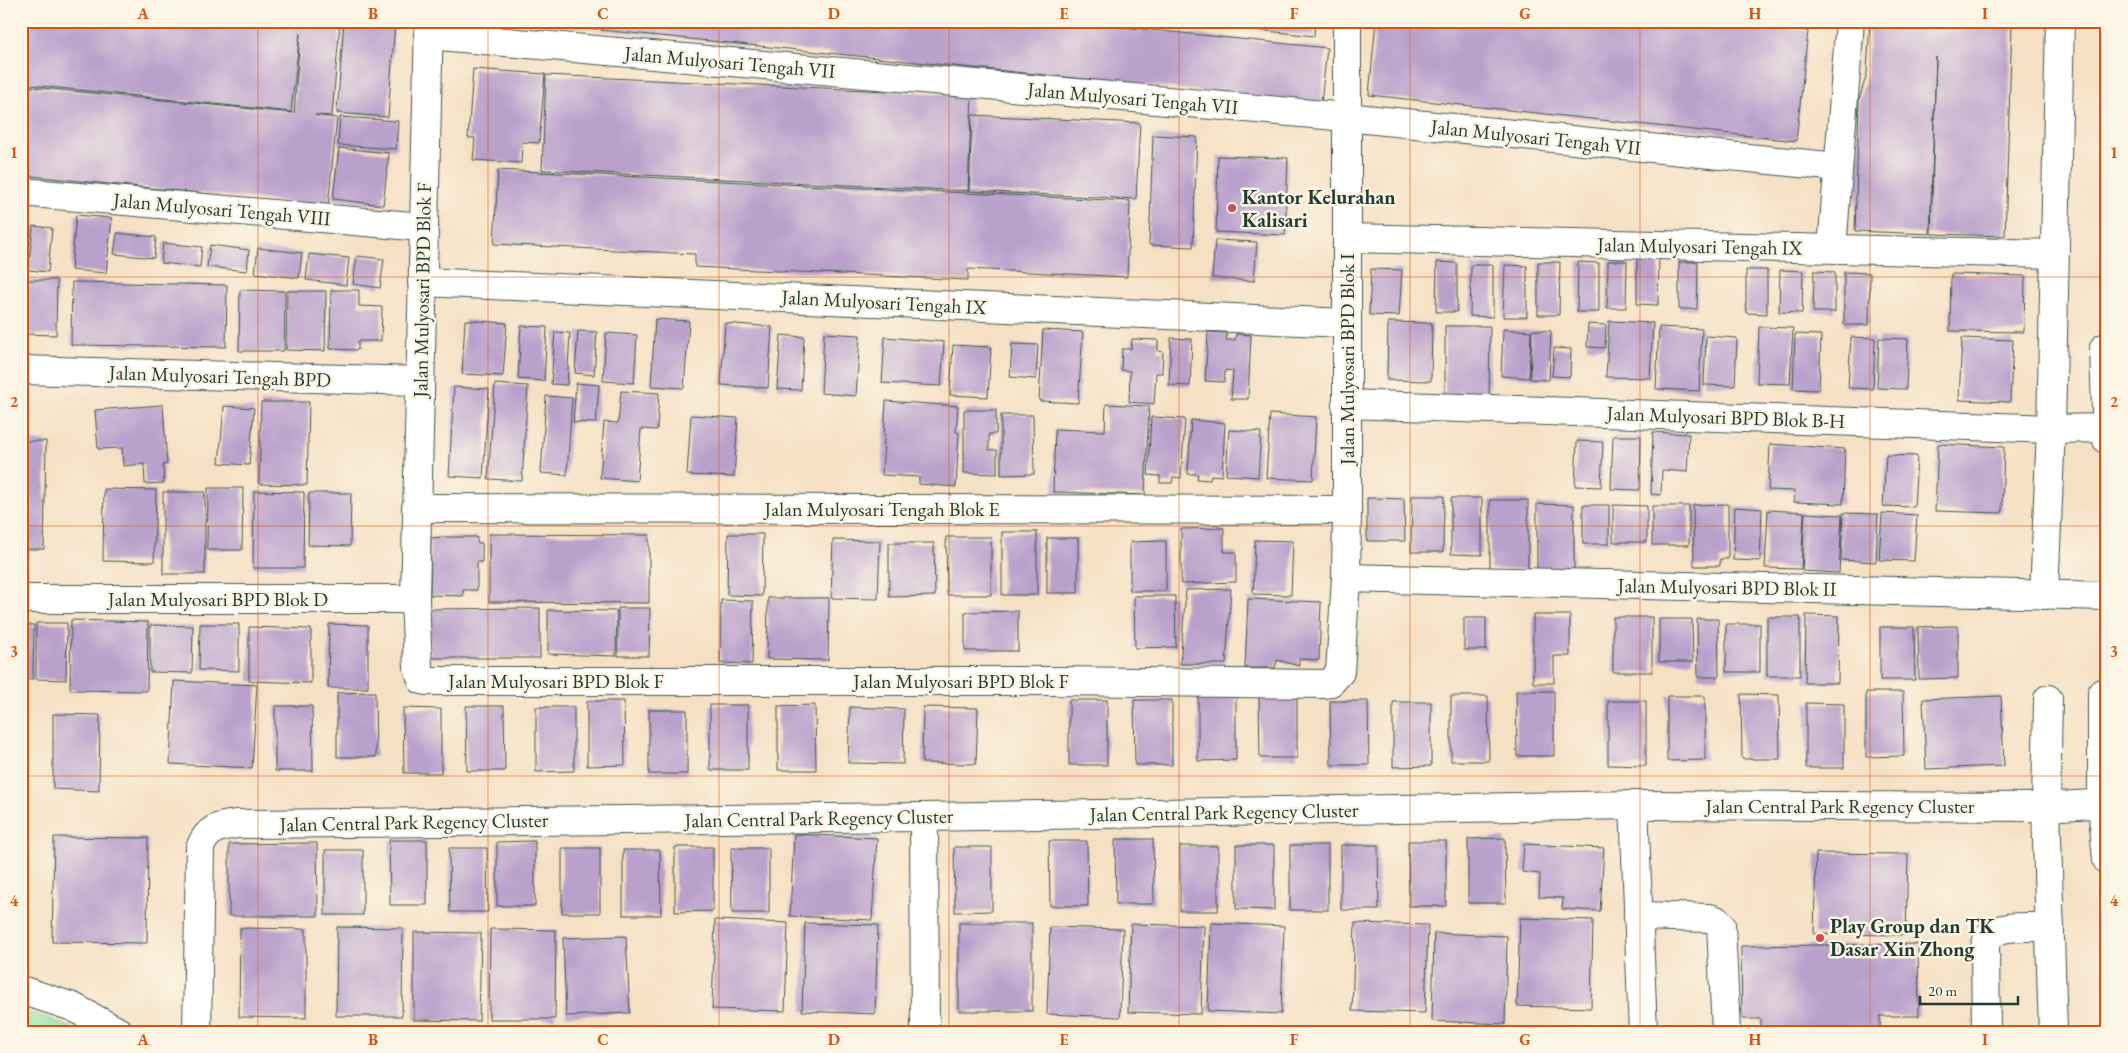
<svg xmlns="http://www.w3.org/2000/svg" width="2128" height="1053" viewBox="0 0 2128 1053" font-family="'EB Garamond',serif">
  <rect width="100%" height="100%" fill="#fcf5e5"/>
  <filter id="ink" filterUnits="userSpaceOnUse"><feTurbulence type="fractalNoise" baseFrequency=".02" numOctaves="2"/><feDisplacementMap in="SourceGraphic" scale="10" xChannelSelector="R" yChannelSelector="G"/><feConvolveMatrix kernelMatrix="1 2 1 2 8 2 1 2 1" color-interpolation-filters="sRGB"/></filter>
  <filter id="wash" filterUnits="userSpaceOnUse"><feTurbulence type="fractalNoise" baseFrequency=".0096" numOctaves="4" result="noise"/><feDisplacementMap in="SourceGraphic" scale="20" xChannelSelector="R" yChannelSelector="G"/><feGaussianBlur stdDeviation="1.12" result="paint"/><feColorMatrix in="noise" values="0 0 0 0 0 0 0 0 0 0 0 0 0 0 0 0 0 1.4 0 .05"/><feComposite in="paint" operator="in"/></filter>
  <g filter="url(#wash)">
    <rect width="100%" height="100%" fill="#f5e0c4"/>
    <!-- green -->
    <path fill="#88dea1" stroke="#548e6a" d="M21,1011L47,1018L81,1032H21Z"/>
    <g id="blocks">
      <!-- building -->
      <g fill="#baa1cc">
        <path d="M21,21H340L332,116L315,115L337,118L328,206L21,175V86L294,113L300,33L291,112L21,84Z"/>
        <path d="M344,21H395L388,117L337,113Z"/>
        <path d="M532,21H599L598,29Z"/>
        <path d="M602,21H1065L1327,48L1321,103L601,30Z"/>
        <path d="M1172,21H1315L1314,36Z"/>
        <path d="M1376,21H1716L1808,31L1796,141L1369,95Z"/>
        <path d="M1870,21H1937V26V21H2012L2005,236L1931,234L1936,57L1930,234L1855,231L1859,100L1867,73Z"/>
        <path d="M473,69L545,74L539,143L522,142L521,163L473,160L475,138H468Z"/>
        <path d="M546,75L972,95L968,191L542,170Z"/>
        <path d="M972,115L1140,123L1136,199L969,191Z"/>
        <path d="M340,117L398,121L396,149L338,145Z"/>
        <path d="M1153,135L1197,137L1193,247L1149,245Z"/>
        <path d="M339,148L389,153L383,205L333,199Z"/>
        <path d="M1218,156L1288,158L1285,235L1216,232Z"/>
        <path d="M498,170L1130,201L1127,277L968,269V280L736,269L695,267V254L494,244Z"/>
        <path d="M76,215L112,218L106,273L71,270Z"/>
        <path d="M33,226L52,228L48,272L28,270Z"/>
        <path d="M117,233L156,237L154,258L114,254Z"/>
        <path d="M1215,240L1257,242L1254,281L1212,278Z"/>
        <path d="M163,243L202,247L200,267L161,263Z"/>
        <path d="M210,245L249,250L247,271L207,267Z"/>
        <path d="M258,248L302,253L299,278L255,273Z"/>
        <path d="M309,254L349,258L346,285L306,280Z"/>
        <path d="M357,256L384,259L380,288L353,284Z"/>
        <path d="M1637,258H1659L1658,305L1637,304Z"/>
        <path d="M1608,261H1627L1626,308H1607Z"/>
        <path d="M1437,262L1457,263V312H1436Z"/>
        <path d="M1538,262H1560L1559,315H1538Z"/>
        <path d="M1578,262L1599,263V312H1577Z"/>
        <path d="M1679,262H1698L1697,309H1679Z"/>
        <path d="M1471,265H1493V317L1470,316Z"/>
        <path d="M1505,265L1527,266V317H1503Z"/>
        <path d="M1371,269L1402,270L1399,316L1369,315Z"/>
        <path d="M1746,270H1767V314L1746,313Z"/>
        <path d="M1780,270L1803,271L1802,313L1779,312Z"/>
        <path d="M1814,271L1835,272V312H1813Z"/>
        <path d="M1844,272L1870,273L1869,325H1844Z"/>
        <path d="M1951,274L2025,276L2024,332L1950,331Z"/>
        <path d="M21,280H57L56,335L21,334Z"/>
        <path d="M72,282L227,285L226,347L71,345Z"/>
        <path d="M240,290L285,291L284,351H239Z"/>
        <path d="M331,290H359V306L382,307L381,341H358V350L330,349Z"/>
        <path d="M287,291H326L325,351L286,350Z"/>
        <path d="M655,319L689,321L684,388L651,386Z"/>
        <path d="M465,320L507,323L503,376L462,374Z"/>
        <path d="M1609,321L1653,323L1650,378L1606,377Z"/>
        <path d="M1388,322L1432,323L1431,381L1387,380Z"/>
        <path d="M725,323L772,327L768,388L721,385Z"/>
        <path d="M1588,324L1606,325L1605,348L1587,347Z"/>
        <path d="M521,326L547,327L544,381L518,379Z"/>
        <path d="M1445,326H1490L1489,395H1445Z"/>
        <path d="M1659,327L1702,329L1699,391L1656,389Z"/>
        <path d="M1759,327L1793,328L1790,384L1757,383Z"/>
        <path d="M1503,329L1531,331L1529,378L1501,376Z"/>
        <path d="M1043,330L1083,332L1078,403L1039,401Z"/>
        <path d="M1532,330L1551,331L1549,380L1530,379Z"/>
        <path d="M578,331L597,332L594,375L575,373Z"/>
        <path d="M555,332L570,333L567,385L551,384Z"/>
        <path d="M1208,332L1227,333L1226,340H1235L1236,334L1251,335L1248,399H1231L1233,371L1225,370L1224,382L1205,381Z"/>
        <path d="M606,333L637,335L634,383L603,381Z"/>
        <path d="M824,333L860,335L856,396L821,393Z"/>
        <path d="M1795,334L1821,335L1819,390L1793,389Z"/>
        <path d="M781,335L804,337L801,390L777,389Z"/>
        <path d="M1706,336L1737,338L1735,386L1704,385Z"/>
        <path d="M885,337L944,342L941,386L882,383Z"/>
        <path d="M1851,337L1875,338L1873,389L1848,388Z"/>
        <path d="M1171,338L1192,339L1190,386L1169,385Z"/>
        <path d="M1879,338L1908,339L1906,389L1877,388Z"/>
        <path d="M1962,338L2013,340L2010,402L1959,400Z"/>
        <path d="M1132,339L1158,340V351L1163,352L1162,373H1156L1154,404L1129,402L1130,371L1121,370L1122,349H1131Z"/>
        <path d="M1012,344L1038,345L1036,379L1010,377Z"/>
        <path d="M953,345L991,347L988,397L950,395Z"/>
        <path d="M1554,348L1571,349L1570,377L1552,376Z"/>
        <path d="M576,383L599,385L596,423L573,422Z"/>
        <path d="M495,384L528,386L522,481L488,479Z"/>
        <path d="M454,387L489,389L483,478L449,476Z"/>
        <path d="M621,391L659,393L657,430L641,429L637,481L600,478L604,422L618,423Z"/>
        <path d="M546,396L572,398L567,475L541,473Z"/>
        <path d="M886,401L958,406L956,432L959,433L956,487L919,484V477L882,475Z"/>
        <path d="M261,402H309L307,485L259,484Z"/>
        <path d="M1106,404L1149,406L1145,495L1053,492L1055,429L1105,431Z"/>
        <path d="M163,405L167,464L163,465L164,483L145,484L144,464L123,466L122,448L98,449L95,410Z"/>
        <path d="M224,406L254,408L249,465L219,463Z"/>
        <path d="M964,410H996V434H989V450H997V474L964,473Z"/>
        <path d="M1270,414L1316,417L1313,480L1266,478Z"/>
        <path d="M691,415L738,418L734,477L687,475Z"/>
        <path d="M1001,415H1033L1034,474L1001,475Z"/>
        <path d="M1151,417L1185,419L1181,478L1173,477L1172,483H1160V476L1148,475Z"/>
        <path d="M1191,420L1225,423L1222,476L1211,475L1210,480L1197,479L1198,474H1188Z"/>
        <path d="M1229,430L1261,432L1258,477L1226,475Z"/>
        <path d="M1653,432L1689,434L1687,472L1662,470L1661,495L1651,494Z"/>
        <path d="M1613,436H1641L1640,490L1611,489Z"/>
        <path d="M21,441H46L44,549H21Z"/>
        <path d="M1577,441L1603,442L1601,487L1575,486Z"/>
        <path d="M1770,444L1845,449L1843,504L1794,502L1795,491L1768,490Z"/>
        <path d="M1938,444L2004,447L2002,513L1935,511Z"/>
        <path d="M1886,455L1917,456L1914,507L1883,506Z"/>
        <path d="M208,488H243L242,550H207Z"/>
        <path d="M104,489L156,490L154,562L103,561Z"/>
        <path d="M254,491L304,492L303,568H253Z"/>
        <rect x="163" y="492" width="42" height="82"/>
        <path d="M309,493H351L350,546L308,545Z"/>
        <path d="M1412,496H1444L1443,552H1411Z"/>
        <path d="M1367,498L1404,499L1405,541H1367Z"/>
        <path d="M1451,498H1482V555L1451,554Z"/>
        <rect x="1490" y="500" width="38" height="69"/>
        <path d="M1537,504L1574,505V571H1537Z"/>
        <path d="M1728,504V559H1720V566H1694L1693,505Z"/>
        <rect x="1583" y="505" width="26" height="39"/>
        <path d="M1613,505L1647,506V542H1613Z"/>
        <rect x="1652" y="506" width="37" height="39"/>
        <path d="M1735,507L1762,509L1760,561L1733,560Z"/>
        <path d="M1768,510L1804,512L1801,569L1765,568Z"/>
        <path d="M1805,513L1842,515L1839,573L1802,571Z"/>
        <path d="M1843,513L1878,514L1876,562L1841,560Z"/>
        <path d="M1882,513L1917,515L1914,561L1879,560Z"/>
        <path d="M1224,528V552H1236V582L1181,584V529Z"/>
        <rect x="1002" y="532" width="35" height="63"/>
        <path d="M489,534L649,535V603L489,602Z"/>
        <path d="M728,534H763L762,596L727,595Z"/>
        <path d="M442,537H477V543H482V562H477V590H463V596L430,595L431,538Z"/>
        <path d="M946,537H991V595H947Z"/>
        <rect x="1047" y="538" width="31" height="55"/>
        <path d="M833,540L880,541L878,599L831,598Z"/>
        <path d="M1255,540L1293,541L1291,595L1253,594Z"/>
        <path d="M1166,541V591H1130V542Z"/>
        <path d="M889,543H934L935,596L889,597Z"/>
        <path d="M1231,589L1226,664H1180L1186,590Z"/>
        <path d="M1134,596H1175L1176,647L1135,648Z"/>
        <path d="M768,598H829L828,660L767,659Z"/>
        <path d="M1248,599L1321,602L1319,660L1299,659V666L1277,660L1275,668H1245Z"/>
        <path d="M721,600L753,601L752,664L720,663Z"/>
        <path d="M540,608V658H430L429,609Z"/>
        <path d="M618,608H650L649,656H618Z"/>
        <path d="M548,610L617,611L616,656L548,654Z"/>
        <path d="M1018,611V651H965V612Z"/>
        <path d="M1533,615H1570V656H1554V683H1533Z"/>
        <path d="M1806,615L1839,616L1838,683H1805Z"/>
        <rect x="1613" y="617" width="39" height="55"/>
        <rect x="1767" y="617" width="33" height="59"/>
        <rect x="1464" y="618" width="22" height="32"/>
        <path d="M1659,619H1692L1693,662H1659Z"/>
        <path d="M1697,619H1718L1719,677H1698Z"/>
        <path d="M71,620L148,622L147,691L70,690Z"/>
        <path d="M36,623H67L66,680L36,679Z"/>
        <path d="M200,624H239V671L199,670Z"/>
        <path d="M329,624L368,625V688H328Z"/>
        <rect x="1726" y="624" width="34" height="48"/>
        <path d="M21,625H34L33,679H21Z"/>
        <path d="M150,625L193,626L192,673L150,672Z"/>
        <path d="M1958,626V678L1919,679L1918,627Z"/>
        <path d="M249,627L311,629V683L249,681Z"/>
        <path d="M1880,627H1914L1915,680H1880Z"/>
        <path d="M174,681L257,685L252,768L170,764Z"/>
        <path d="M1516,691H1554V756H1517Z"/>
        <path d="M375,692L376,757H337V693Z"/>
        <path d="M1866,692H1903L1904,756L1866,757Z"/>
        <path d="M1297,693V758H1260L1259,694Z"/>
        <path d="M1741,694L1779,695L1780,759H1742Z"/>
        <path d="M1236,695V760L1198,761V696Z"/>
        <path d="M1451,696H1488L1489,761H1451Z"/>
        <path d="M1667,696H1705V760L1667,761Z"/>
        <path d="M2001,696L2004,766L1926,769L1923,699Z"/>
        <rect x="1069" y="700" width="38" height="65"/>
        <path d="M1134,700H1172V765H1135Z"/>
        <path d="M587,701H624L625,765L587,766Z"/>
        <path d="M1330,701H1368L1369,765H1331Z"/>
        <path d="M1608,701H1646V766L1608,765Z"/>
        <path d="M1393,702H1431V766L1393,767Z"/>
        <path d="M1806,703L1844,704V768H1806Z"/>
        <rect x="710" y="705" width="38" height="65"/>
        <path d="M815,705L816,770H778V706Z"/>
        <path d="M275,706H312L313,771H275Z"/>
        <path d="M466,706H504L505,771H467Z"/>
        <path d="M536,707H574V771L536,772Z"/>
        <path d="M850,707L904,709L903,764L848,763Z"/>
        <path d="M923,707L978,708L976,764L922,763Z"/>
        <path d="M403,708L441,709V773H404Z"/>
        <rect x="649" y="710" width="38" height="64"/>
        <path d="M53,714L100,715L99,791L53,789Z"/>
        <path d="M794,834L877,838L872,920L790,916Z"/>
        <path d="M54,837L148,838L147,943L52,942Z"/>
        <path d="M1505,838L1506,903H1468V839Z"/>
        <path d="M1115,839H1153L1154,904H1116Z"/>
        <path d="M389,840H427V905H390Z"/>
        <path d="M535,841V906H497V842Z"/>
        <path d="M1049,841H1087L1088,906H1050Z"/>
        <path d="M1408,841H1446V906H1409Z"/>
        <path d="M317,843L318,916H229V844Z"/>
        <path d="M1524,844L1604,848L1600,911L1562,909L1563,898L1539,897L1540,874L1522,872Z"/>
        <path d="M1236,845H1274V910L1236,909Z"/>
        <rect x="1290" y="845" width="38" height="65"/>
        <path d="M1341,845H1378L1379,910H1341Z"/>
        <rect x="1180" y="846" width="38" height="65"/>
        <path d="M675,847H713V911L675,912Z"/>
        <path d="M954,847H992V911L955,912Z"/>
        <path d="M449,848H487L488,912H450Z"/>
        <rect x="562" y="848" width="38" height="65"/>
        <path d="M731,848H769V913H732Z"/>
        <rect x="325" y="850" width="38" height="65"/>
        <path d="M623,850H660L661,915H623Z"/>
        <path d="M1816,853L1908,854L1906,935L1814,934Z"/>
        <path d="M1520,918L1593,920L1591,1008L1517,1006Z"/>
        <path d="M715,920L788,923L785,1011L712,1009Z"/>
        <path d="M805,923L878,925L875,1014L802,1011Z"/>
        <rect x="959" y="923" width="73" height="88"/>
        <path d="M1211,923L1284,926L1281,1014L1208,1011Z"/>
        <path d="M1355,923L1428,925L1425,1013L1352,1011Z"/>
        <path d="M1131,924L1204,926L1201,1014L1128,1012Z"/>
        <path d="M337,927L403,928L402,1016H336Z"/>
        <path d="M1050,927L1123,929L1120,1017L1047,1014Z"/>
        <path d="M240,928L306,929V1018L239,1017Z"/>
        <path d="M490,929L556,930L555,1019H489Z"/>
        <path d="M414,932L481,933L479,1021L414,1020Z"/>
        <path d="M1434,933L1507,936L1505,1024L1432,1021Z"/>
        <path d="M626,936L630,1013L566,1016L563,938Z"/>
        <path d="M1918,944L1919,1016H1880V1032H1761V1019H1742L1741,946Z"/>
      </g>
    </g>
  </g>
  <g filter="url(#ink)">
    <use href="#blocks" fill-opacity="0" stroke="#3f554a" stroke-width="1"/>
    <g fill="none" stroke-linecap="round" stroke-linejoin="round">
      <!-- minor casing -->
      <g stroke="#3f554a" stroke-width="30">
        <g id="minor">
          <path d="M429,21L415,599L418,667L422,680L427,681H1053L1325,684L1331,682L1340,672L1346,578L1347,510V21"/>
          <path d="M428,35L1346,117L1838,167"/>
          <path d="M21,192L423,227"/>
          <path d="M1347,238L2054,254"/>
          <path d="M1832,248L1850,21"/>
          <path d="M422,282L1346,323"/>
          <path d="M2104,348L2107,440"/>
          <path d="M21,370L419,381"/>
          <path d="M1346,404L2051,429L2107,428"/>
          <path d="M416,508L1347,510"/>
          <path d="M1346,578L2107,596"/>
          <path d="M2044,595L2051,429L2060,21"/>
          <path d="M21,599H415"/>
          <path d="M2102,693V803L2107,860"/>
          <path d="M2048,699L2046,807L2053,1032"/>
          <path d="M1634,805L1643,1032"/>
          <path d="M924,817L925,1032"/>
          <path d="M1638,916L1709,918L1716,920L1721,925L1726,1032"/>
          <path d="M21,990L73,1007L119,1032"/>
          <path d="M197,1032L200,848C207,829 218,826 237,824L924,817L1634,805L2046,807L2107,803"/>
          <path d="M1986,1032L1985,947L1988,937C2002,923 2031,928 2050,927"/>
        </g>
      </g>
      <!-- minor -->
      <use href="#minor" stroke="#fff" stroke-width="28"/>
    </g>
  </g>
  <!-- grid -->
  <path fill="none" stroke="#d45610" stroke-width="1" stroke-opacity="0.55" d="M258,21V1032M488,21V1032M719,21V1032M949,21V1032M1179,21V1032M1410,21V1032M1640,21V1032M1870,21V1032M21,277H2107M21,526H2107M21,776H2107"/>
  <!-- markers -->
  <g fill="#d1495b" stroke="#fcf5e5" stroke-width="2">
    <circle cx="1232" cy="208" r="5"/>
    <circle cx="1820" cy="938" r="5"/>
  </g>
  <g text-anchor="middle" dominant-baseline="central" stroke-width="5" stroke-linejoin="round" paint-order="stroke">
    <!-- street labels -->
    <g font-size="20" fill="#1f3d34" stroke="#fcf5e5">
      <text transform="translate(730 62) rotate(5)">Jalan Mulyosari Tengah VII</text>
      <text transform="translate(1133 98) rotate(5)">Jalan Mulyosari Tengah VII</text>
      <text transform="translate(1536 137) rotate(6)">Jalan Mulyosari Tengah VII</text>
      <text transform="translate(222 209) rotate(5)">Jalan Mulyosari Tengah VIII</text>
      <text transform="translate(1700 246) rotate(1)">Jalan Mulyosari Tengah IX</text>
      <text transform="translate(422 290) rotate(-89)">Jalan Mulyosari BPD Blok F</text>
      <text transform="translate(884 302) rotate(3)">Jalan Mulyosari Tengah IX</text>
      <text transform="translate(1347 359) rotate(-90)">Jalan Mulyosari BPD Blok I</text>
      <text transform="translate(220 376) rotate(2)">Jalan Mulyosari Tengah BPD</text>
      <text transform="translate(1726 417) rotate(2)">Jalan Mulyosari BPD Blok B-H</text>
      <text x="882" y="509">Jalan Mulyosari Tengah Blok E</text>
      <text transform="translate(1727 587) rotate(1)">Jalan Mulyosari BPD Blok II</text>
      <text x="218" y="599">Jalan Mulyosari BPD Blok D</text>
      <text x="556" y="681">Jalan Mulyosari BPD Blok F</text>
      <text x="961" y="681">Jalan Mulyosari BPD Blok F</text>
      <text x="1840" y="806">Jalan Central Park Regency Cluster</text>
      <text transform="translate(1224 812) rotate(-1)">Jalan Central Park Regency Cluster</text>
      <text transform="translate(819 818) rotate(-1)">Jalan Central Park Regency Cluster</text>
      <text transform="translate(414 822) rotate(-1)">Jalan Central Park Regency Cluster</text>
    </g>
    <!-- poi labels -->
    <g font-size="20" font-weight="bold" fill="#1f3d34" stroke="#fcf5e5" text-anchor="start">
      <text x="1242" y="197">Kantor Kelurahan<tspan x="1242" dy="23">Kalisari</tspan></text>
      <text x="1830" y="926">Play Group dan TK<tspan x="1830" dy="23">Dasar Xin Zhong</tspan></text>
    </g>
  </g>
  <!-- margin -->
  <rect width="2128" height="1053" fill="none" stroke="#fcf5e5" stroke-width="55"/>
  <!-- scale -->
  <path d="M1920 996v8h98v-8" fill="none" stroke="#1f3d34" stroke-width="2.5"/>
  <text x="1928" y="996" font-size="15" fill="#1f3d34" stroke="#fcf5e5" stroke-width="4" paint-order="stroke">20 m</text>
  <rect x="28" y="28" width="2072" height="998" fill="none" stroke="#d45610" stroke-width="2"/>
  <g font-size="16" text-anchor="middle" font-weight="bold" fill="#d45610">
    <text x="143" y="19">A</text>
    <text x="373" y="19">B</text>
    <text x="603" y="19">C</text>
    <text x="834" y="19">D</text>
    <text x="1064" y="19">E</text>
    <text x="1294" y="19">F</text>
    <text x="1525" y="19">G</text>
    <text x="1755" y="19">H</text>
    <text x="1985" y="19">I</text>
    <text x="14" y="158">1</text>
    <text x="2114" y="158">1</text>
    <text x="14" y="407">2</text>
    <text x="2114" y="407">2</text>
    <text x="14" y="657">3</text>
    <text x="2114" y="657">3</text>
    <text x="14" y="906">4</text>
    <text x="2114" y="906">4</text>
    <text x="143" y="1045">A</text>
    <text x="373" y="1045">B</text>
    <text x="603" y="1045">C</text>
    <text x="834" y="1045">D</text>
    <text x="1064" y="1045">E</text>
    <text x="1294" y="1045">F</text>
    <text x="1525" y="1045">G</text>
    <text x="1755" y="1045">H</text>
    <text x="1985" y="1045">I</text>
  </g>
</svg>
